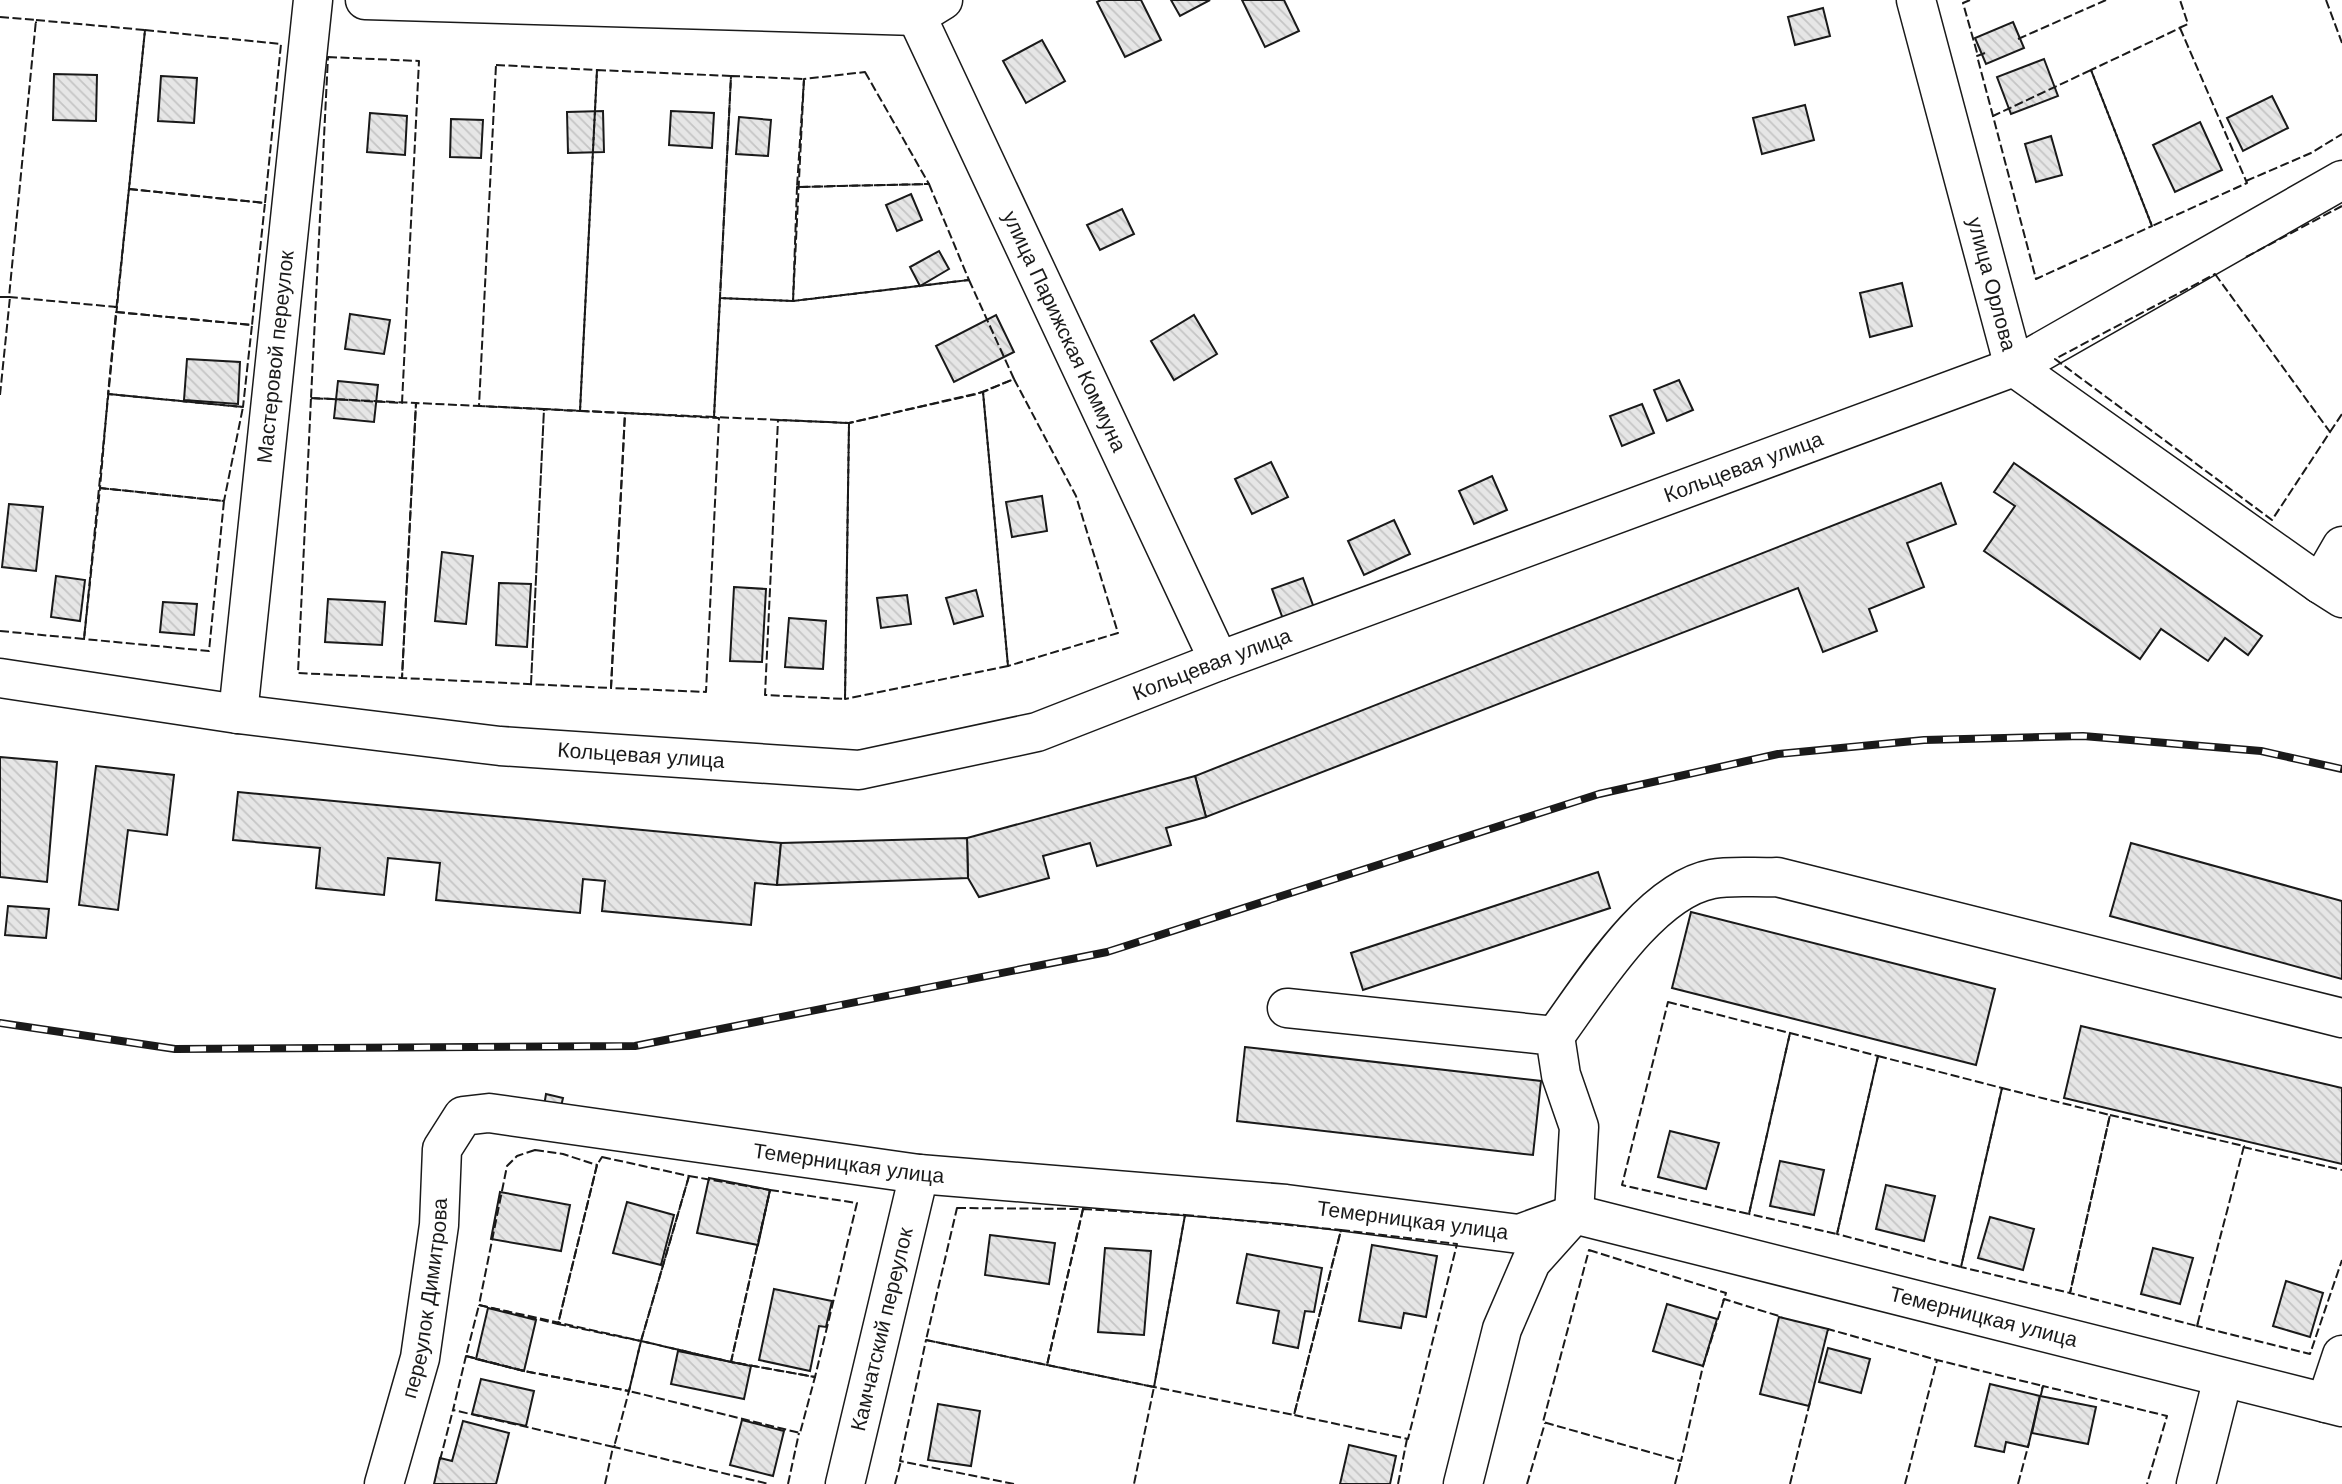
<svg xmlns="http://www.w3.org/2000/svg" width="2342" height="1484" viewBox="0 0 2342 1484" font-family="'DM Sans',sans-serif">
  <defs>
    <pattern id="building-back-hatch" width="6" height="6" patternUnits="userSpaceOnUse" patternTransform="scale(1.75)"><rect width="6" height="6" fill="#e6e6e6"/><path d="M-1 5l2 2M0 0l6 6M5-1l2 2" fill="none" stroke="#c5c5c5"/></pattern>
  </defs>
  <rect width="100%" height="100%" fill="#fff"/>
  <!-- building -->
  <g fill="url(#building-back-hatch)" stroke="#1a1a1a" stroke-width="2">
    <path d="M1101,0H1141L1161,40L1125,57L1097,2Z"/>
    <path d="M1171,0H1210L1180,16Z"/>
    <path d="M1242,0H1284L1299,31L1265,47Z"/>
    <path d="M1823,8L1830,36L1795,45L1788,17Z"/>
    <path d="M2013,22L2024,48L1986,64L1975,38Z"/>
    <path d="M1042,40L1065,81L1026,103L1003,61Z"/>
    <path d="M2044,59L2058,96L2011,114L1997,77Z"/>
    <path d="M54,74L97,75L96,121L53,120Z"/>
    <path d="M161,76L197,78L194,123L158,121Z"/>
    <path d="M2272,96L2288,128L2243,151L2227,118Z"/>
    <path d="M1805,105L1814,140L1762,154L1753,118Z"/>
    <path d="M603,111L604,152L568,153L567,112Z"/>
    <path d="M671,111L714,113L712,148L669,145Z"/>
    <path d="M370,113L407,116L405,155L367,152Z"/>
    <path d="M739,117L771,120L768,156L736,154Z"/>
    <path d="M451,119L483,120L481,158L450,157Z"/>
    <path d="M2200,122L2222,170L2175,192L2153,145Z"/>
    <path d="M2051,136L2062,175L2036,182L2025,144Z"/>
    <path d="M911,194L922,220L897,231L886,205Z"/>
    <path d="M1122,209L1134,234L1100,250L1087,225Z"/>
    <path d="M939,251L949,269L920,286L910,267Z"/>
    <path d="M1902,283L1912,326L1870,337L1860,293Z"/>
    <path d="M350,314L390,320L384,354L345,349Z"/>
    <path d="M996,315L1014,352L954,382L936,346Z"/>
    <path d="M1194,315L1217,354L1174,380L1151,341Z"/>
    <path d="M187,359L240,362L238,404L184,400Z"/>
    <path d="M1679,380L1693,410L1667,421L1654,390Z"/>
    <path d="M338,381L378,385L374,422L334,418Z"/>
    <path d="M1642,404L1654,433L1622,446L1610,416Z"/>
    <path d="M1271,462L1288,497L1252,514L1235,479Z"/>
    <path d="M2014,463L2262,636L2248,655L2225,638L2208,661L2161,629L2140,659L1984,551L2015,506L1994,492Z"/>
    <path d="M1492,476L1507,510L1474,524L1459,491Z"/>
    <path d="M1941,483L1956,524L1907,543L1924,587L1869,609L1877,631L1823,652L1798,588L1206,817L1195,776Z"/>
    <path d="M1042,496L1047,531L1012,537L1006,502Z"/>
    <path d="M9,504L43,507L36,571L2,567Z"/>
    <path d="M1394,520L1410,554L1364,575L1348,541Z"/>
    <path d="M442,552L473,556L466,624L435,621Z"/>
    <path d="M56,576L85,580L80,621L51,617Z"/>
    <path d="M1303,578L1314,608L1283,619L1272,589Z"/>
    <path d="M499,583L531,584L527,647L496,645Z"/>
    <path d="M734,587L766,589L762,662L730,661Z"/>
    <path d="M976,590L983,616L954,624L946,598Z"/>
    <path d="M907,595L911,624L881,628L877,598Z"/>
    <path d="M328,599L385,602L382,645L325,642Z"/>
    <path d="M163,602L197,604L194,635L160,632Z"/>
    <path d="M789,618L826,621L823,669L785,667Z"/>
    <path d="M0,757L57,762L47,882L0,877Z"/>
    <path d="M96,766L174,775L167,835L128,830L118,910L79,905Z"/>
    <path d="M1195,776L1206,817L1166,828L1171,845L1097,866L1090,843L1043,856L1049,878L979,897L968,878L967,838Z"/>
    <path d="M238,792L781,843L777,885L755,883L751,925L602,911L605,881L583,879L580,913L436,900L440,863L388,858L384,895L316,888L320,848L233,840Z"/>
    <path d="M967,838L968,878L777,885L781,843Z"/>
    <path d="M2131,843L2342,901V979L2110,916Z"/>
    <path d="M1598,872L1610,908L1363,990L1351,953Z"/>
    <path d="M8,906L49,909L46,938L5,935Z"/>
    <path d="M1691,912L1995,989L1976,1065L1672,988Z"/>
    <path d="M2081,1026L2342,1088V1164L2064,1098Z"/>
    <path d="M1245,1047L1541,1081L1533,1155L1237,1121Z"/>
    <path d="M546,1094L563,1098L559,1115L543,1112Z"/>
    <path d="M1670,1131L1719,1143L1706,1189L1658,1177Z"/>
    <path d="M1780,1161L1824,1170L1814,1215L1770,1206Z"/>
    <path d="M709,1178L770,1190L758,1245L697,1233Z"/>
    <path d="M1886,1185L1935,1196L1924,1241L1876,1229Z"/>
    <path d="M500,1192L570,1205L561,1251L491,1239Z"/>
    <path d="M627,1202L674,1215L661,1265L613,1253Z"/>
    <path d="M1990,1217L2034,1229L2023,1270L1978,1258Z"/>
    <path d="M990,1235L1055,1243L1049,1284L985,1275Z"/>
    <path d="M1372,1245L1437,1256L1426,1317L1404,1313L1401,1328L1359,1321Z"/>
    <path d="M1105,1248L1151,1251L1144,1335L1098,1332Z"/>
    <path d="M2153,1248L2193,1258L2180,1304L2141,1294Z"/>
    <path d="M1247,1254L1322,1268L1314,1312L1305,1311L1298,1348L1273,1343L1279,1311L1237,1303Z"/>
    <path d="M2286,1281L2323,1293L2310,1337L2273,1326Z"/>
    <path d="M774,1289L832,1301L826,1327L819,1326L810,1371L759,1360Z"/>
    <path d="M1667,1304L1717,1319L1703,1366L1653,1351Z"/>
    <path d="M488,1308L536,1320L524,1371L476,1359Z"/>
    <path d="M1779,1317L1828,1329L1809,1406L1760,1394Z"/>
    <path d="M1828,1348L1870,1359L1861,1393L1819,1382Z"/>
    <path d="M678,1351L751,1366L744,1399L671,1384Z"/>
    <path d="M481,1379L534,1391L526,1426L472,1414Z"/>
    <path d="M1990,1384L2040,1396L2028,1447L2006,1442L2004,1452L1975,1446Z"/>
    <path d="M2040,1396L2096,1407L2088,1444L2032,1433Z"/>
    <path d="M938,1404L980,1411L971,1466L928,1460Z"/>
    <path d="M742,1420L784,1431L773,1476L730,1465Z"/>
    <path d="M463,1421L509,1433L496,1484H434L440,1458L452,1461Z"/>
    <path d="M1349,1445L1396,1456L1390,1484H1340Z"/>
  </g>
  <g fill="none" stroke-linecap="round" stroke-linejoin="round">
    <!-- minor casing -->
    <g stroke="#1a1a1a" stroke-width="41">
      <g id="minor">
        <path d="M365,0L917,16L943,0"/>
        <path id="s1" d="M909,0L1219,661"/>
        <path id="s2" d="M1916,0L2014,367L2320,584L2342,598"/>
        <path d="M2320,584L2342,546"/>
        <path id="s3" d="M0,678L238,714L500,746L859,770L1037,732L1219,661L2014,367L2342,180"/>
        <path id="s4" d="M238,714L313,0"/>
        <path d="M1287,1008L1555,1036L1561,1075L1579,1127L1574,1214L1531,1262L1502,1329L1463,1484"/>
        <path d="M1555,1036C1591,987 1649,891 1712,879C1732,875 1756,878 1777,877L2342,1018"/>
        <path d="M2326,1403L2342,1355"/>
        <path id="s5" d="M384,1484L420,1358L439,1225L442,1149L463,1116L489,1113L919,1174L1286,1204L1519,1234L1574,1214L2342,1407"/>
        <path id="s6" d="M845,1484L919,1174"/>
        <path d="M2196,1484L2223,1378"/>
      </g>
    </g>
    <!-- minor -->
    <use href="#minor" stroke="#fff" stroke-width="38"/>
    <!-- rail casing -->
    <g stroke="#1a1a1a" stroke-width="8">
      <path id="rail" d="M0,1023L175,1049L635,1046L1107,952L1599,794L1778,754L1924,740L2083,736L2261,751L2342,769"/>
    </g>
    <!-- rail -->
    <use href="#rail" stroke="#fff" stroke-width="5" stroke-dasharray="16" stroke-linecap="butt"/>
    <!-- fence -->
    <g stroke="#1a1a1a" stroke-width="2" stroke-dasharray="9 3.5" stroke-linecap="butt">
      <path d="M1970,0L1963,3L1978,56"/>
      <path d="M2326,0L2342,43"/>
      <path d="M0,17L36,20V23"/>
      <path d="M36,20L145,30L117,307L9,297Z"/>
      <path d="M2179,28L2188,24L2180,0"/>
      <path d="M2180,28L2247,183L2152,226L2091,70Z"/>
      <path d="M145,30L281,44L265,203L129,189Z"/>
      <path d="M2018,39L2106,0"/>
      <path d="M1985,53L1977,56L1993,116L1996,115"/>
      <path d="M328,57L419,61L402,403L311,398Z"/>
      <path d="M496,65L597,70L580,411L479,406Z"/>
      <path d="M597,70L731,76L714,417L580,411Z"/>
      <path d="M2091,70L2152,226L2036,279L1993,116Z"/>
      <path d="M865,72L929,184L797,187L804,79Z"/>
      <path d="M731,76L804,79L793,301L720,298Z"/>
      <path d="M2246,181L2311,153L2342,134"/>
      <path d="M929,184L969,280L793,301L797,187Z"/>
      <path d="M129,189L265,203L252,325L116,312Z"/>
      <path d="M2246,257L2342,206"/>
      <path d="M2215,274L2330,432L2272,520L2055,359Z"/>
      <path d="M969,280L1014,379L977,394L849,423L714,417L720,298L793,301Z"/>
      <path d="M0,297H9L10,295"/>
      <path d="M116,312L252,325L243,407L108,394Z"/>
      <path d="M1014,379L1076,496L1118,633L1008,666L983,392Z"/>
      <path d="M983,392L1008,666L845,699L849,423Z"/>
      <path d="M108,394L243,407L224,501L100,488Z"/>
      <path d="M0,395L10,297"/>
      <path d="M311,398L416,403L402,678L298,673Z"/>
      <path d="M625,413L719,418L706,692L611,688Z"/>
      <path d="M778,420L849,423L845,699L765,695Z"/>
      <path d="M2330,432L2342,414"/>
      <path d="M100,488L224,501L209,651L84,639Z"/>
      <path d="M0,631L84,639L117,307H114"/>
      <path d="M531,684L544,409L416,403L402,678L611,688L625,413L544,409L531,684"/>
      <path d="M1668,1002L1790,1033L1749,1214L1622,1185Z"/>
      <path d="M1790,1033L1878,1056L1837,1234L1749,1214Z"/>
      <path d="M1878,1056L2002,1088L1961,1267L1837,1234Z"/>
      <path d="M2002,1088L2110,1115L2070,1293L1961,1267Z"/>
      <path d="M2110,1115L2244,1146L2197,1326L2070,1293Z"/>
      <path d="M2243,1147L2342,1170"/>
      <path d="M535,1150L563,1154L597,1165L558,1324L479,1305L507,1166L517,1156Z"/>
      <path d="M602,1157L689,1176L641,1341L558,1324L597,1165Z"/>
      <path d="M689,1176L770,1190L731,1362L641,1341Z"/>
      <path d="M770,1190L857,1203L815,1377L731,1362Z"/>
      <path d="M957,1208L1083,1209L1047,1365L926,1340Z"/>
      <path d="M1083,1209L1185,1215L1154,1387L1047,1365Z"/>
      <path d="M1185,1215L1341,1230L1294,1415L1154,1387Z"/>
      <path d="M1341,1230L1457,1244L1408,1439L1294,1415Z"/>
      <path d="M1589,1250L1726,1293L1703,1366L1681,1461L1543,1422Z"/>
      <path d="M1723,1301L1724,1299L1782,1317"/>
      <path d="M479,1305L641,1341L629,1391L524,1371L466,1356Z"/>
      <path d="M2198,1323L2197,1326L2310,1354L2342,1260"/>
      <path d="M1828,1331V1329L1937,1360L2043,1386L2040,1399"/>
      <path d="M641,1341L731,1362L815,1377L800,1433L629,1391Z"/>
      <path d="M466,1356L524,1371L629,1391L614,1447L453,1410Z"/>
      <path d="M2042,1389L2043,1386L2167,1416L2147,1484"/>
      <path d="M615,1445L614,1447L769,1484"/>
      <path d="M440,1460L453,1410"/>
      <path d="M605,1484L613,1447"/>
      <path d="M788,1484L799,1433"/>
      <path d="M895,1484L901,1461"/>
      <path d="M1014,1484L900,1461L926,1340L1154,1387L1134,1484"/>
      <path d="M1398,1484L1407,1439"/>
      <path d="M1527,1484L1545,1423"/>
      <path d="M1675,1484L1681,1460"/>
      <path d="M1790,1484L1810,1402"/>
      <path d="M1905,1484L1937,1360"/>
      <path d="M2018,1484L2029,1443"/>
    </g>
  </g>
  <g text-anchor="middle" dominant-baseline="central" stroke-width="5" stroke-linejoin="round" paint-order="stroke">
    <!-- street labels -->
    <g font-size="21" fill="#1a1a1a" stroke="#fff">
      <text stroke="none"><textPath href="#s2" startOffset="294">улица Орлова</textPath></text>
      <text stroke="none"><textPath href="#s1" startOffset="366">улица Парижская Коммуна</textPath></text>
      <text stroke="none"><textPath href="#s4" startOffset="359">Мастеровой переулок</textPath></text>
      <text stroke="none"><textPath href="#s3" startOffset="1801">Кольцевая улица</textPath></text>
      <text stroke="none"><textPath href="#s3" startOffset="1234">Кольцевая улица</textPath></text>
      <text stroke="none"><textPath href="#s3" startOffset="646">Кольцевая улица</textPath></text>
      <text stroke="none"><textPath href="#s5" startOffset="770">Темерницкая улица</textPath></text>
      <text stroke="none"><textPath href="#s5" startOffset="1337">Темерницкая улица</textPath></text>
      <text stroke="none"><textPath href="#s5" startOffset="191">переулок Димитрова</textPath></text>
      <text stroke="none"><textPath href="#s5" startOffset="1925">Темерницкая улица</textPath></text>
      <text stroke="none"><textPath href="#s6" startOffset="159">Камчатский переулок</textPath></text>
    </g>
  </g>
</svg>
